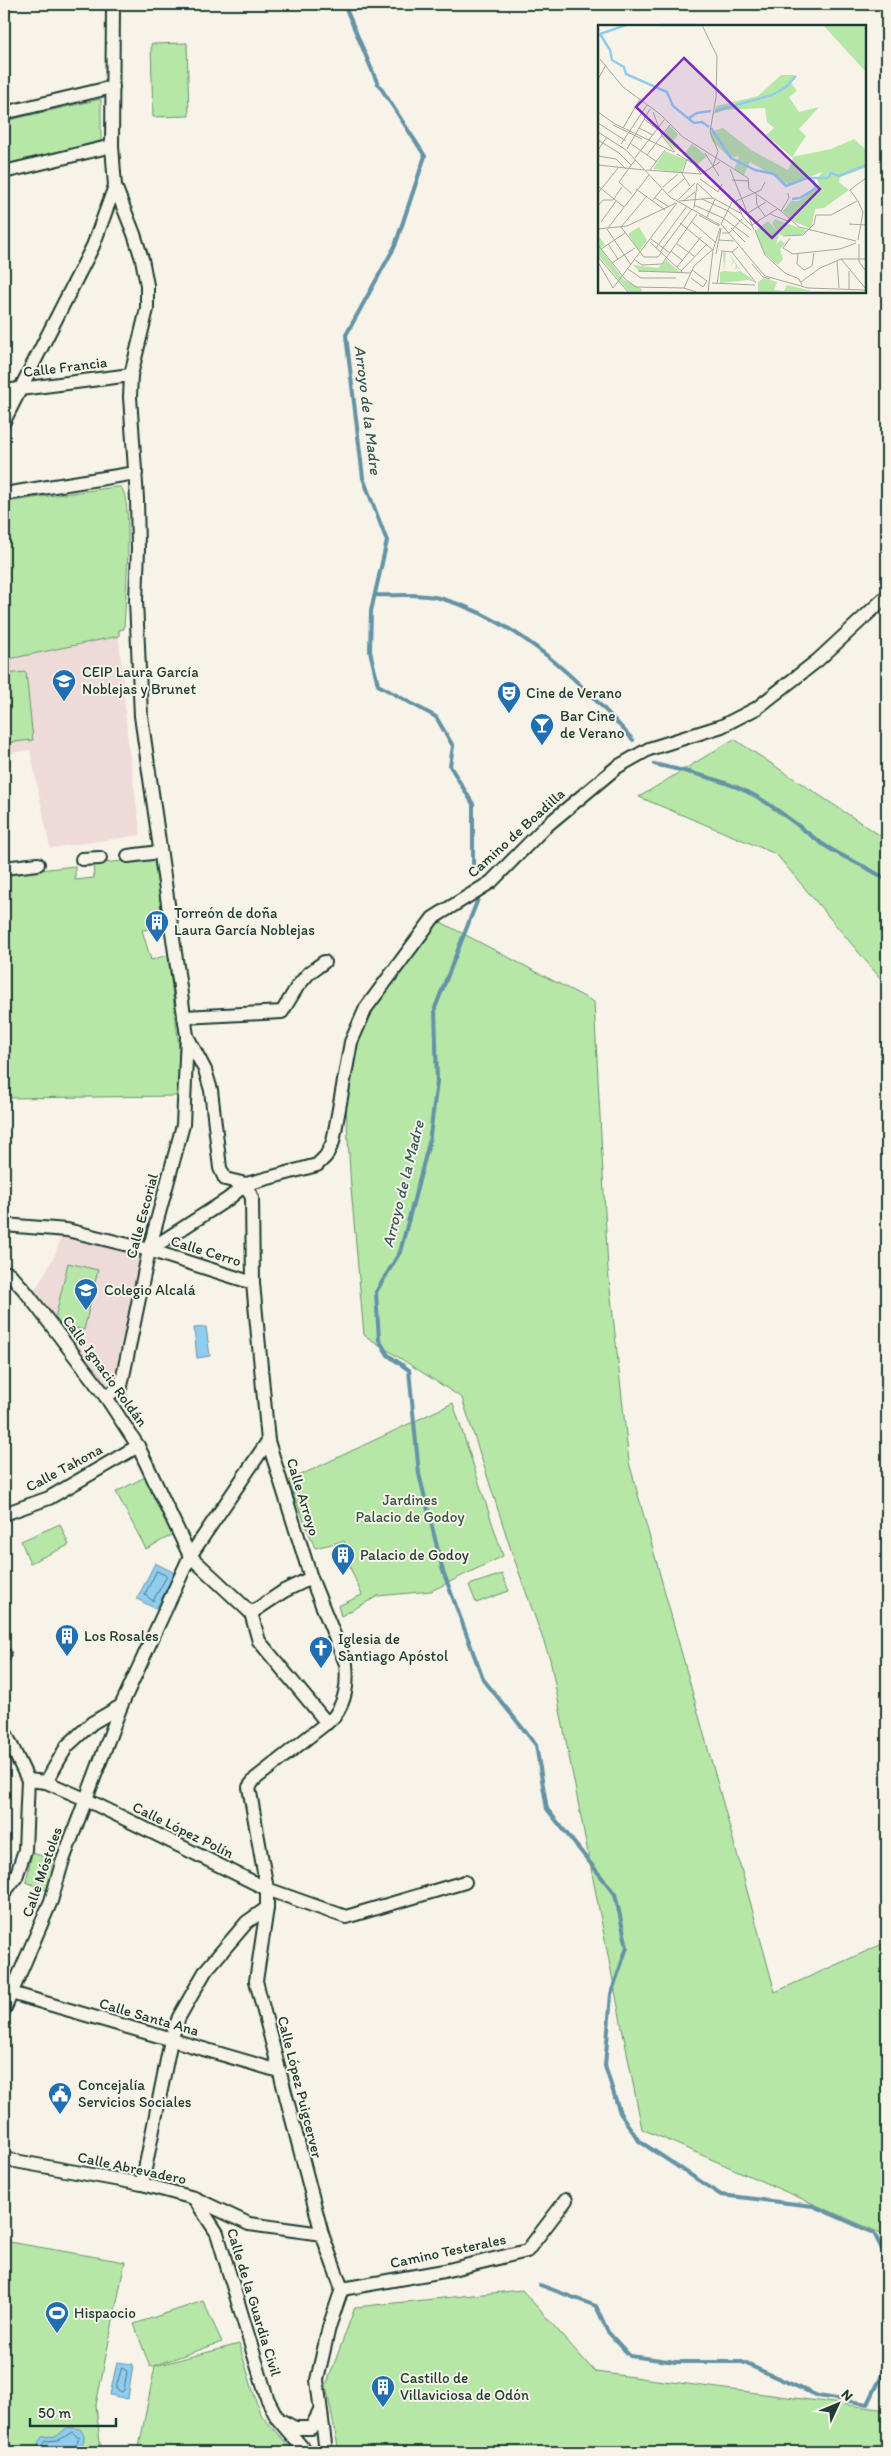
<svg xmlns="http://www.w3.org/2000/svg" width="891" height="2456" viewBox="0 0 891 2456" font-family="Itim,sans-serif">
  <rect width="100%" height="100%" fill="#f7f3e8"/>
  <filter id="ink" filterUnits="userSpaceOnUse"><feTurbulence type="fractalNoise" baseFrequency=".02" numOctaves="2"/><feDisplacementMap in="SourceGraphic" scale="10" xChannelSelector="R" yChannelSelector="G"/><feConvolveMatrix kernelMatrix="1 2 1 2 8 2 1 2 1" color-interpolation-filters="sRGB"/></filter>
  <g filter="url(#ink)">
    <!-- built -->
    <g fill="#eedbd9">
      <path d="M119,636L128,744L141,835L50,848L30,750L4,754V660Z"/>
      <path d="M61,1235L142,1254L118,1355V1382L105,1389L32,1296L56,1253Z"/>
    </g>
    <!-- green -->
    <g fill="#b6e7a7" stroke="#6a926e">
      <path d="M187,43L189,116L153,117L151,44Z"/>
      <path d="M101,99V141L4,165V121Z"/>
      <path d="M116,487H121C134,502 125,604 124,629L119,630V636L4,660V502Z"/>
      <path d="M26,672L33,740L4,743V674Z"/>
      <path d="M734,739L887,840V986L776,854L639,797Z"/>
      <path d="M154,858L164,927L142,930L151,960L168,955L179,1047L181,1096L5,1098L7,1055L4,1034V874L75,866V880L94,878L93,864Z"/>
      <path d="M433,918L594,1002L608,1270L629,1462L775,1992L887,1942V2236L642,2129L550,1659L512,1553L462,1398L364,1335L351,1188L344,1075L351,1042Z"/>
      <path d="M68,1263L98,1270L84,1330L54,1323Z"/>
      <path d="M453,1403L503,1556L431,1591L378,1596L341,1616L338,1606L362,1595L343,1551L347,1549L344,1541L315,1548L288,1481Z"/>
      <path d="M145,1477L174,1534L146,1549L116,1492Z"/>
      <path d="M60,1524L69,1545L30,1563L21,1541Z"/>
      <path d="M502,1574L509,1591L476,1603L469,1585Z"/>
      <path d="M32,1853L59,1861L49,1891L26,1882Z"/>
      <path d="M4,2241L125,2262L96,2405L101,2452H4Z"/>
      <path d="M522,2290L595,2372L887,2410V2452H339L326,2386L355,2307Z"/>
      <path d="M203,2301L222,2342L150,2367L134,2324Z"/>
      <path d="M239,2344L260,2414L294,2452H138L155,2366Z"/>
    </g>
    <!-- water -->
    <g fill="#90ccf0" stroke="#6393a5">
      <path d="M206,1327L210,1356L197,1358L194,1328Z"/>
      <path d="M155,1563L175,1573L156,1609L137,1599Z"/>
      <path d="M117,2362L133,2364L128,2399L110,2395Z"/>
      <path d="M68,2427L80,2429C88,2439 82,2443 78,2452H38V2443L42,2437L57,2436Z"/>
    </g>
    <g fill="none" stroke-linecap="round" stroke-linejoin="round">
      <!-- shore -->
      <g stroke="#4c767f" stroke-width="1">
        <path d="M157,1571L167,1576L153,1601L145,1595Z"/>
        <path d="M122,2368L127,2371L124,2390L122,2392L116,2389Z"/>
        <path d="M42,2452V2445L45,2441L59,2440L72,2432L79,2438L73,2452"/>
      </g>
      <!-- stream -->
      <g stroke="#6393a5" stroke-width="4">
        <path d="M344,4L377,82L425,156L395,246L346,335L363,478L387,541L371,611L370,651L378,685L436,717L453,746L450,766L473,804V865"/>
        <path d="M375,595C396,596 423,593 443,599C520,621 581,682 633,740"/>
        <path d="M654,764C688,772 728,780 759,798C782,812 802,829 824,845C843,858 867,866 887,880"/>
        <path d="M480,894L435,1008L437,1082L429,1143L400,1252L376,1292L379,1340L388,1355L409,1370L419,1474L443,1571L483,1679L536,1745L547,1809L615,1894L627,1947L611,1994L605,2066L620,2113L639,2141L721,2195L813,2206L874,2233L887,2259"/>
        <path d="M540,2285L596,2306L608,2332L630,2356L676,2362H742L818,2396L868,2404L887,2365"/>
      </g>
      <!-- minor casing -->
      <g stroke="#1f3d34" stroke-width="16">
        <g id="minor">
          <path d="M113,4L112,146L115,186L134,234L142,259L147,285V309L131,375L130,397L137,499L138,549L136,600L141,716L187,1036L205,1070L211,1090L220,1168L225,1179L246,1184"/>
          <path d="M4,113L113,87"/>
          <path d="M4,172L112,146"/>
          <path d="M4,391L131,375"/>
          <path d="M4,421L93,246L115,186"/>
          <path d="M4,494L136,473"/>
          <path d="M128,856L160,852"/>
          <path d="M82,859L100,858"/>
          <path d="M4,868L38,864"/>
          <path d="M184,1017L282,1012L297,987L309,973L324,962"/>
          <path d="M246,1184L252,1198L253,1283L268,1441L311,1578L346,1664C348,1684 346,1700 334,1717L255,1779L249,1787L267,1889V1908L256,1981L322,2234L342,2289"/>
          <path d="M4,1225L67,1230L149,1250L253,1283"/>
          <path d="M149,1250L228,1199L246,1184L317,1165L326,1156L333,1142L351,1042L366,1008L433,918L491,882L545,827L617,767L649,749L722,726L757,708L818,660L887,596"/>
          <path d="M4,1272L10,1274L26,1292L106,1397L138,1446L190,1556L251,1613L259,1641L327,1723"/>
          <path d="M106,1397L121,1386L149,1250L183,1125L187,1036"/>
          <path d="M4,1514L49,1498L138,1446"/>
          <path d="M251,1613L284,1591L311,1578"/>
          <path d="M4,1654V1655"/>
          <path d="M4,1730L28,1780L25,1850L16,1877L4,1893"/>
          <path d="M28,1780L46,1782L85,1799L267,1889L346,1917L465,1882"/>
          <path d="M46,1782L67,1746L92,1723L121,1706"/>
          <path d="M11,1993L279,2071"/>
          <path d="M4,2010L51,1901L62,1863L121,1706L190,1556L268,1441"/>
          <path d="M4,2159L142,2184L194,2198L249,2224L322,2234"/>
          <path d="M142,2184L171,2040L179,2017L206,1970L247,1922L267,1908"/>
          <path d="M194,2198L217,2233L267,2398L277,2418L306,2452"/>
          <path d="M342,2289L444,2271L527,2251L566,2200"/>
          <path d="M282,2421L295,2428H311L320,2411"/>
          <path d="M326,2452L317,2380L329,2327L342,2289"/>
        </g>
      </g>
      <!-- minor -->
      <use href="#minor" stroke="#f7f3e8" stroke-width="12"/>
    </g>
  </g>
  <!-- icons -->
  <defs>
    <g id="school-pin" transform="scale(1.25)"><path d="M0 17L-7.5 6A9.5 9.5 0 1 1 7.5 6Z" fill="#1f6fb2" stroke="#f7f3e8"/><path d="M0-5L7-2L0 1L-7-2ZM-4 1L0 2.5L4 1V4Q0 6-4 4Z" fill="#fff"/></g>
    <g id="theatre-pin" transform="scale(1.25)"><path d="M0 17L-7.5 6A9.5 9.5 0 1 1 7.5 6Z" fill="#1f6fb2" stroke="#f7f3e8"/><path d="M-5-5.5Q0-4 5-5.5V0Q5 5 0 6Q-5 5-5 0ZM-3.3-2.5H-1v1.5H-3.3ZM1-2.5H3.3v1.5H1ZM-2.8 1Q0 5.5 2.8 1Z" fill="#fff"/></g>
    <g id="bar-pin" transform="scale(1.25)"><path d="M0 17L-7.5 6A9.5 9.5 0 1 1 7.5 6Z" fill="#1f6fb2" stroke="#f7f3e8"/><path d="M-6-5H6L.8 .8V4.5H3.5V6h-7V4.5H-.8V.8Z" fill="#fff"/></g>
    <g id="building-pin" transform="scale(1.25)"><path d="M0 17L-7.5 6A9.5 9.5 0 1 1 7.5 6Z" fill="#1f6fb2" stroke="#f7f3e8"/><path d="M-4-6H4V6H1V3H-1V6H-4ZM-2.5-4.3h1.7v1.8h-1.7ZM.8-4.3h1.7v1.8H.8ZM-2.5-1h1.7V.8h-1.7ZM.8-1h1.7V.8H.8Z" fill="#fff"/></g>
    <g id="church-pin" transform="scale(1.25)"><path d="M0 17L-7.5 6A9.5 9.5 0 1 1 7.5 6Z" fill="#1f6fb2" stroke="#f7f3e8"/><path d="M-1.2-6h2.4v3.5h3.3v2.4h-3.3V6h-2.4V-.1h-3.3v-2.4h3.3Z" fill="#fff"/></g>
    <g id="civic-pin" transform="scale(1.25)"><path d="M0 17L-7.5 6A9.5 9.5 0 1 1 7.5 6Z" fill="#1f6fb2" stroke="#f7f3e8"/><path d="M-.6-6.5H3V-4.5H.6V-3L4-1V1h2V6H-6V1h2V-1L-.6-3ZM-1.2 2.5V6h2.4V2.5Z" fill="#fff"/></g>
    <g id="stadium-pin" transform="scale(1.25)"><path d="M0 17L-7.5 6A9.5 9.5 0 1 1 7.5 6Z" fill="#1f6fb2" stroke="#f7f3e8"/><path d="M0-5a6.5 5 0 1 0 0 10a6.5 5 0 1 0 0-10ZM-3.5-1.8h7v3.6h-7Z" fill="#fff"/></g>
  </defs>
  <g fill-rule="evenodd">
    <use href="#school-pin" x="64" y="681"/>
    <use href="#theatre-pin" x="509" y="693"/>
    <use href="#bar-pin" x="542" y="725"/>
    <use href="#building-pin" x="157" y="922"/>
    <use href="#school-pin" x="86" y="1290"/>
    <use href="#building-pin" x="343" y="1555"/>
    <use href="#building-pin" x="67" y="1636"/>
    <use href="#church-pin" x="321" y="1648"/>
    <use href="#civic-pin" x="60" y="2094"/>
    <use href="#stadium-pin" x="57" y="2313"/>
    <use href="#building-pin" x="383" y="2387"/>
  </g>
  <g text-anchor="middle" dominant-baseline="central" stroke-width="4" stroke-linejoin="round" paint-order="stroke">
    <!-- street labels -->
    <g font-size="15" fill="#1f3d34" stroke="#f7f3e8">
      <text transform="translate(65 367) rotate(-7)">Calle Francia</text>
      <text transform="translate(516 833) rotate(-42)">Camino de Boadilla</text>
      <text transform="translate(142 1216) rotate(-75)">Calle Escorial</text>
      <text transform="translate(206 1251) rotate(17)">Calle Cerro</text>
      <text transform="translate(105 1371) rotate(54)">Calle Ignacio Roldán</text>
      <text transform="translate(64 1468) rotate(-28)">Calle Tahona</text>
      <text transform="translate(303 1497) rotate(73)">Calle Arroyo</text>
      <text transform="translate(183 1830) rotate(26)">Calle López Polín</text>
      <text transform="translate(42 1872) rotate(-71)">Calle Móstoles</text>
      <text transform="translate(149 2017) rotate(16)">Calle Santa Ana</text>
      <text transform="translate(300 2087) rotate(76)">Calle López Puigcerver</text>
      <text transform="translate(132 2168) rotate(12)">Calle Abrevadero</text>
      <text transform="translate(448 2251) rotate(-12)">Camino Testerales</text>
      <text transform="translate(254 2302) rotate(73)">Calle de la Guardia Civil</text>
    </g>
    <!-- poi labels -->
    <g font-size="15" fill="#1f3d34" stroke="#f7f3e8" text-anchor="start">
      <text x="82" y="672">CEIP Laura García<tspan x="82" dy="17">Noblejas y Brunet</tspan></text>
      <text x="526" y="693">Cine de Verano</text>
      <text x="560" y="716">Bar Cine<tspan x="560" dy="17">de Verano</tspan></text>
      <text x="174" y="913">Torreón de doña<tspan x="174" dy="17">Laura García Noblejas</tspan></text>
      <text x="104" y="1290">Colegio Alcalá</text>
      <text x="360" y="1555">Palacio de Godoy</text>
      <text x="84" y="1636">Los Rosales</text>
      <text x="338" y="1639">Iglesia de<tspan x="338" dy="17">Santiago Apóstol</tspan></text>
      <text x="78" y="2085">Concejalía<tspan x="78" dy="17">Servicios Sociales</tspan></text>
      <text x="74" y="2313">Hispaocio</text>
      <text x="400" y="2378">Castillo de<tspan x="400" dy="17">Villaviciosa de Odón</tspan></text>
    </g>
    <!-- park labels -->
    <g font-size="15" fill="#365645" stroke="#f7f3e8">
      <text x="410" y="1500">Jardines<tspan x="410" dy="17">Palacio de Godoy</tspan></text>
    </g>
    <!-- water labels -->
    <g font-size="16" font-style="italic" fill="#365a5a" stroke="#f7f3e8">
      <text transform="translate(368 410) rotate(83)">Arroyo de la Madre</text>
      <text transform="translate(403 1184) rotate(-76)">Arroyo de la Madre</text>
    </g>
  </g>
  <!-- overview -->
  <g transform="translate(598 25)">
    <rect width="268" height="268" fill="#f7f3e8"/>
    <path d="M225,0H267V46ZM183,50H197L193,58L199,66L191,72L201,87L221,82L201,104L208,111L194,132L233,124L256,114L267,124V143L242,152L241,157L251,165L226,183L217,184L213,204L195,196L185,186L193,176H201L221,160L219,154L224,147L191,160L152,137L146,150L136,145L141,131L132,133L114,116L112,107L125,103L153,125L190,145L195,133L168,110L176,103L169,97L167,83L127,85L116,89L118,81L160,71ZM72,101L80,109L73,120L77,117L81,120L78,124L73,121L65,111ZM94,119L109,131L99,140L85,130ZM67,126L88,135L83,148L55,144ZM177,194L210,206L200,211L181,210L178,219L183,215L187,219L182,224L185,234L180,240L167,229L157,206L170,196L182,209L174,199ZM41,202L49,215L41,226L30,209ZM0,210L7,220L2,223L26,255L44,264L43,267H31L0,230ZM125,227L128,228L126,246L138,247L143,246L139,242L136,246L138,241L136,237L132,242L135,237L132,230L143,246L157,257L150,255L122,258V247L126,246ZM68,235L82,247H42L35,240L60,243ZM166,253L179,257L176,265L186,266L189,260L214,266L160,267V257Z" fill="#b6e7a7"/>
    <path fill="none" stroke="#90ccf0" stroke-width="2.5" d="M61,0H98M2,9L12,25L14,35L26,42L28,49L69,67L75,81L96,98L104,97L111,102M2,9L28,0M117,86L174,70L188,62L198,51M91,93L99,88L113,86M113,103L133,133L157,145L176,149L188,161L209,153H230M231,152L233,148L241,151L268,140M194,174L202,173L218,163L215,155"/>
    <path fill="none" stroke="#a1aaa0" stroke-width="1" d="M104,0L119,31L118,72L112,107L120,126L115,141M2,34L25,62L62,89L85,112L150,153L151,164L183,186M0,54L8,40M0,87L17,99L76,127M55,87L64,111L77,127M46,94L59,104M0,98L28,116M15,100L44,114M25,103L42,74M41,103L55,110M0,107L28,125L72,172L122,200M0,115L21,128L33,140M32,118L59,137M23,119L49,80M29,124L52,84M0,125L9,112M107,128L121,151M79,129L96,139L103,149M49,130L72,100M0,131L18,134L28,144M37,133L66,95M89,134L84,149L92,161M0,140L46,145M132,144L156,205M48,145L103,149L122,137M52,145L67,125M102,154L120,167L124,159M134,155L151,156M99,158L115,173L144,189M0,161L26,182M65,162L80,149M38,164L67,185M0,168L20,143M70,168L86,154M34,169L21,157L37,135M158,170L159,180L167,191M49,171L23,202L46,232H60L63,228M57,173L71,182M104,174L130,186L153,205M80,175L97,158M54,176L64,164M81,176L115,173M85,176L97,167M138,176L163,165L167,157M138,176L145,192L154,201M260,176L265,187L260,215M260,176L252,165L268,153M96,180L125,193L151,212M0,181L5,175H15L24,162M96,183L99,159M183,186L201,202L258,216M183,186L191,173L190,168M150,188L168,177M172,189L192,197M101,190L121,201M109,192L117,174M3,197L18,176M94,197L117,217M82,198L115,225M123,199L167,251L210,263L268,265M123,199L135,175M251,199L268,200M154,200L179,184M10,203L51,150M133,203L147,217M0,204L29,201L78,178M9,204L33,240M157,205L167,230L187,248L201,254L204,260M124,208H131L144,194M185,211L205,210L216,199L218,190H233L259,176M192,213L185,223L195,229L242,224L258,218M53,214L72,228M120,215L136,216M52,217L85,248M10,219L20,234M79,219L96,231M261,219V237L268,246M0,220L27,254L38,262L86,263L98,267M58,223L89,181M3,224L27,208M73,226L85,236M123,226L134,227L140,222M62,227L94,184M134,227L158,258M118,229L123,203M200,229L199,239L206,245L214,241L216,228M0,232L30,267M243,234L268,264M37,235L44,240L64,239L99,189M239,236L241,263M0,237L15,263L79,178M14,238L37,223M154,239L165,252L172,254M79,242L103,212M30,244L43,253H78M94,245L109,256M40,246L93,248M83,246L109,219M93,253L105,262L109,256M203,257L222,243L243,234H268M114,258L157,260M119,259L124,226M86,263L96,241L114,225M251,264V246M110,267L115,225L122,203"/>
    <path fill="#7b2cbf" fill-opacity="0.15" stroke="#7b2cbf" stroke-width="2.5" d="M86,33L222,164L174,213L38,82Z"/>
    <rect width="268" height="268" fill="none" stroke="#1f3d34" stroke-width="2.5"/>
  </g>
  <!-- margin -->
  <rect width="891" height="2456" fill="none" stroke="#f7f3e8" stroke-width="20"/>
  <rect x="10" y="10" width="871" height="2436" fill="none" stroke="#1f3d34" stroke-width="2" filter="url(#ink)"/>
  <!-- north arrow -->
  <g transform="translate(838 2404) rotate(46)" stroke="#f7f3e8" stroke-width="4" paint-order="stroke">
  <path d="M0-4L9 19L0 12L-9 19Z" fill="#1f3d34"/>
  <text y="-8" font-size="14" font-weight="bold" text-anchor="middle" fill="#1f3d34">N</text>
  </g>
  <!-- scale -->
  <path d="M30 2418v8h86v-8" fill="none" stroke="#1f3d34" stroke-width="2.5"/>
  <text x="38" y="2418" font-size="15" fill="#1f3d34" stroke="#f7f3e8" stroke-width="4" paint-order="stroke">50 m</text>
</svg>
